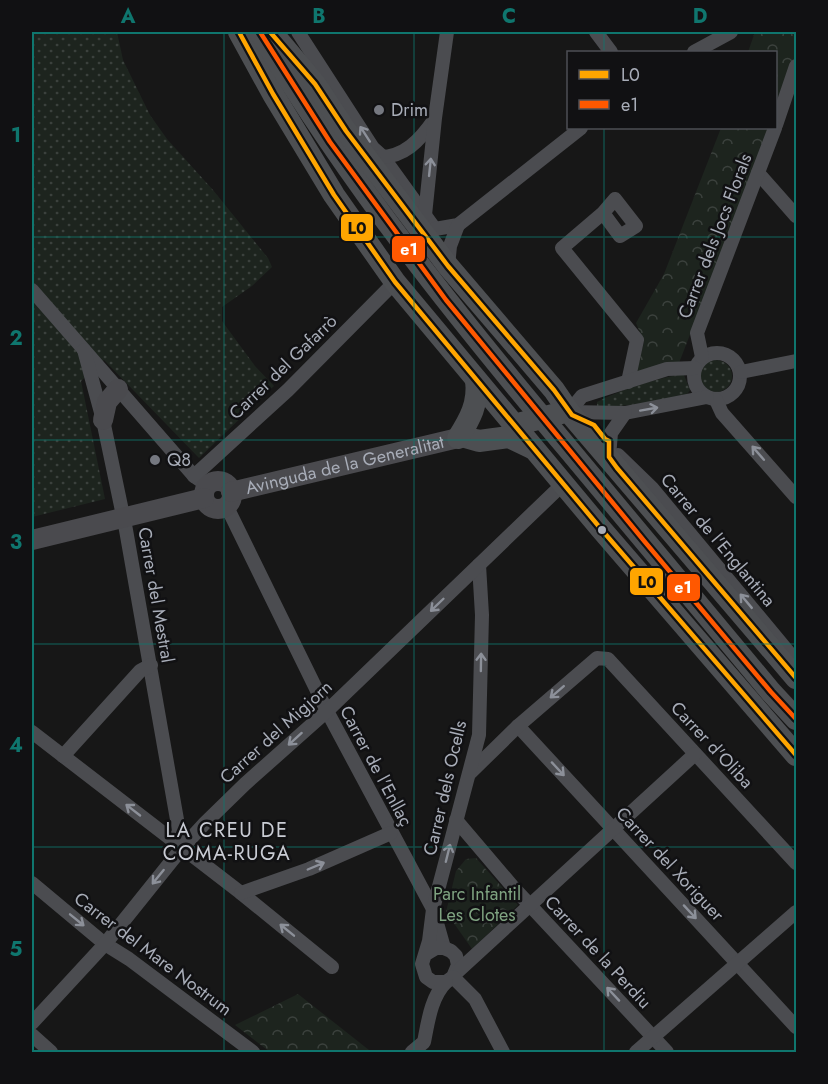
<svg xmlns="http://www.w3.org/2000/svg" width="828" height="1084" viewBox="0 0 828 1084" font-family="Jost,sans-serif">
  <defs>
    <pattern id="grass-dots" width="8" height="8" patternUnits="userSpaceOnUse" patternTransform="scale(1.5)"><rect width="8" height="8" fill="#1d241e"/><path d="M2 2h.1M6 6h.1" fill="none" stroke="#3b413d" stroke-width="1.8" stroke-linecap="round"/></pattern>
    <pattern id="forest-crowns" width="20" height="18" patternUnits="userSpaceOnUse" patternTransform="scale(1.5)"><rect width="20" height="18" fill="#1d241e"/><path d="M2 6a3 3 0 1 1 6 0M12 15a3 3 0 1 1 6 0" fill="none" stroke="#3b413d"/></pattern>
  </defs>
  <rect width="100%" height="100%" fill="#171717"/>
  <!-- grass -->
  <g fill="url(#grass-dots)">
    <path d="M32,32H117L123,60L150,115L167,139L213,190L268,258L272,267L252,286L222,307V321L255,366L274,386L199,458L104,360L81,381L105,499L32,517Z"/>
    <circle cx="716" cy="376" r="16"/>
    <path d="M677,375H684L690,390L683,400L597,408V402C622,389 649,381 677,375Z"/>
  </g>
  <!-- forest -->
  <g fill="url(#forest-crowns)">
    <path d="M755,32H796V60L776,114V52H748Z"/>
    <path d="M721,128H770L679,363L636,373L644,342L636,323L664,274Z"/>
    <path d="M476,858L518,905L472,949L446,912L456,871L466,859Z"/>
    <path d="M298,994L369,1050L366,1052H270L235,1025Z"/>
  </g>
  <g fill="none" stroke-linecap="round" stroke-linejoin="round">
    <!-- street -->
    <g stroke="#4b4c50" stroke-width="14">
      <path d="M298,32L373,148L383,157L435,229"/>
      <path d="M596,32L611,52"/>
      <path d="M694,52L731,32"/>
      <path d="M776,125L796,66"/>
      <path d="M378,157C404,158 420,140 434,120"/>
      <path d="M758,173L796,216"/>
      <path d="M603,213L620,236L636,226L615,199L603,213L562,248L637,340L628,382"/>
      <path d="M425,215L435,118L447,32"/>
      <path d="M435,229L458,225L581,128"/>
      <path d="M448,266L450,246L458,225"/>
      <path d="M32,290L194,476L207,485"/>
      <path d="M84,350L103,420L126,530L182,848"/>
      <circle cx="717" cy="376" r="23"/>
      <path d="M702,357L697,333L775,128"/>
      <path d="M741,372L796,361"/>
      <path d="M716,400L722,413L796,497"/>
      <path d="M569,412L625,413L707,397"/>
      <path d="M569,412L582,396L667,369L695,368"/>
      <path d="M618,455L652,488L790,654"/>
      <path d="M609,457L611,433L625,413"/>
      <path d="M194,476L288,390L395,282"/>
      <path d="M226,505L327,711L433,909L444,948"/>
      <path d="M518,726L796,1027"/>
      <path d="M32,732L241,893L332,967"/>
      <path d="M63,756L140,671L151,665"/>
      <path d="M470,773L518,726L597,658L608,659L796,863"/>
      <path d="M456,820L513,887L667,1052"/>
      <path d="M32,883L105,944L129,959L253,1052"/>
      <path d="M241,893L309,869L391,833"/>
      <path d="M426,954L436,948H444L451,951L456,956L458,965L453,977L446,982H433L426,977L422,964L429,941L433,909L479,735L482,615L479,565"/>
      <path d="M457,972L695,754"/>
      <path d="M453,977L475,999L503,1052"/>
      <path d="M32,1023L105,944L182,848L205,823L245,784L327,711L563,484"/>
      <path d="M32,1035L51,1052"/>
      <path d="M412,1052L424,1042C428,1022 431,997 446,982"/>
      <path d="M636,1052L796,912"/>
    </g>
    <!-- secondary -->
    <g stroke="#4a4a4e" stroke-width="20">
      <path d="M103,420L107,402L118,389"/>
      <circle cx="218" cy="495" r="14"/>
      <path id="s1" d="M231,492L458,438"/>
      <path d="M32,540L204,498"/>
    </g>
    <!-- primary -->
    <g stroke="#4d4f52" stroke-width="22">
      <path d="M239,32L273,94L334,195L395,282L601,529L796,755"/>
      <path d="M260,32C349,182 458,318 570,451C637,532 704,612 771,692L796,719"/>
      <path d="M279,41L315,84L346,131L448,266L554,390L569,412L796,678"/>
      <path d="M465,437L479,441L509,437L532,448"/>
      <path d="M458,438C470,419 479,403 476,380"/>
    </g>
    <!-- primary-bridge -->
    <path stroke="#4d4f52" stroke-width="22" d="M522,423L561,413"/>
    <!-- bus-1 casing -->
    <g stroke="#111113" stroke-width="9">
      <g id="bus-1">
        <path d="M239,32L273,94L334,195L395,282L601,529L796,755"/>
        <path d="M270,32L315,84L346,131L448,266L554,390L572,415L594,425L605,439L609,441V457L617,468L796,678"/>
      </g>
    </g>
    <!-- bus-2 casing -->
    <g stroke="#111113" stroke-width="9">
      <path id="bus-2" d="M260,32L330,142L446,300L645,542L771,692L796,719"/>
    </g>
    <!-- bus-1 -->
    <use href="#bus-1" stroke="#ffa500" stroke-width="4.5"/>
    <!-- bus-2 -->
    <use href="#bus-2" stroke="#ff5800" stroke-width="4.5"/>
  </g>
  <!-- one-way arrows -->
  <defs><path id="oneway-shaft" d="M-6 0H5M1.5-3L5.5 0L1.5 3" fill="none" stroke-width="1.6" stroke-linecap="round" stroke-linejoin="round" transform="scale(1.5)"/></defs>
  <g stroke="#8c9099">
    <use href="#oneway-shaft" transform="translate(365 134) rotate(-123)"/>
    <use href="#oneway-shaft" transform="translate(430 167) rotate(-84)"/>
    <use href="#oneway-shaft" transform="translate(649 409) rotate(-10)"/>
    <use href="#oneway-shaft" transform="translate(758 453) rotate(-131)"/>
    <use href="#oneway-shaft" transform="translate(746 601) rotate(-130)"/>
    <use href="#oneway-shaft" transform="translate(437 605) rotate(136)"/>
    <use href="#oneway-shaft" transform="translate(481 662) rotate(-89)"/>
    <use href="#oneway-shaft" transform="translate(557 692) rotate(139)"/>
    <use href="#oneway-shaft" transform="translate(295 739) rotate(138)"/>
    <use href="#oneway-shaft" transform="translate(558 769) rotate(47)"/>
    <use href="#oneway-shaft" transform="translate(133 810) rotate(-142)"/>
    <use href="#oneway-shaft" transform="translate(448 853) rotate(-76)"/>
    <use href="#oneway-shaft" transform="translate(316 866) rotate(-23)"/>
    <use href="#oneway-shaft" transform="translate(158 877) rotate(129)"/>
    <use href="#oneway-shaft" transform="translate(690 912) rotate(47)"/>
    <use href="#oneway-shaft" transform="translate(77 920) rotate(39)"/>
    <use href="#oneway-shaft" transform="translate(287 930) rotate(-141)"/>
    <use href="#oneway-shaft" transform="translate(613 994) rotate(-133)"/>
  </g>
  <!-- grid -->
  <path fill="none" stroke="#0f766e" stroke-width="1.5" stroke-opacity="0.55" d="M224,32V1052M414,32V1052M604,32V52M604,128V1052M32,237H796M32,440H796M32,644H796M32,847H796"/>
  <!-- markers -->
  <g fill="#757880" stroke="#111113" stroke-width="2">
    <circle cx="379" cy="110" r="6"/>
    <circle cx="155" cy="460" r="6"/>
  </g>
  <circle fill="#a8adb8" stroke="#111113" stroke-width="2" cx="602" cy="530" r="5"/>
  <g text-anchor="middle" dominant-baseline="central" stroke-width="5" stroke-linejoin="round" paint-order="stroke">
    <!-- poi labels -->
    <g font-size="18" fill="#a8adb8" stroke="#111113" text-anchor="start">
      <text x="391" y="110">Drim</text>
      <text x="167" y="460">Q8</text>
    </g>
    <!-- street labels -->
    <g font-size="18" fill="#a8adb8" stroke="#111113">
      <text transform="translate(715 236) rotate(-69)">Carrer dels Jocs Florals</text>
      <text transform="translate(283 367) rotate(-44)">Carrer del Gafarrò</text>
      <text stroke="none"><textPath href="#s1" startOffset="117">Avinguda de la Generalitat</textPath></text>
      <text transform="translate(718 540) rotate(50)">Carrer de l'Englantina</text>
      <text transform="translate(156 595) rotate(80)">Carrer del Mestral</text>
      <text transform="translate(276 732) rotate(-42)">Carrer del Migjorn</text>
      <text transform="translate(712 745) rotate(47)">Carrer d'Oliba</text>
      <text transform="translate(376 766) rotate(62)">Carrer de l'Enllaç</text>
      <text transform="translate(445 788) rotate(-77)">Carrer dels Ocells</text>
      <text transform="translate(670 864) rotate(47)">Carrer del Xoriguer</text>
      <text transform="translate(598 952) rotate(47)">Carrer de la Perdiu</text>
      <text transform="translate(153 954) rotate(37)">Carrer del Mare Nostrum</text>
    </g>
    <!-- park labels -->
    <g font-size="18" fill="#7fa381" stroke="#111113">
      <text x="477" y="894">Parc Infantil<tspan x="477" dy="21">Les Clotes</tspan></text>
    </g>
    <!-- neighbourhood labels -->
    <g font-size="20" letter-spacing="1.5" fill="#c9ccd4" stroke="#111113">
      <text x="227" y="830">LA CREU DE<tspan x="227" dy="23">COMA-RUGA</tspan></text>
    </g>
  </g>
  <g stroke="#111113" stroke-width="2">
    <rect x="340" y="213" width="34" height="29" rx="6" fill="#ffa500"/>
    <rect x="391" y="235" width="35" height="28" rx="6" fill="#ff5800"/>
    <rect x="629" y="567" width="35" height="29" rx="6" fill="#ffa500"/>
    <rect x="666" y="573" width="35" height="29" rx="6" fill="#ff5800"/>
  </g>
  <g font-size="16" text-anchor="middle" font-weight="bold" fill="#fff">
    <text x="409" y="255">e1</text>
    <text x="683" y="593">e1</text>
  </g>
  <g font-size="16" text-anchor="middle" font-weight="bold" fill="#111">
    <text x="357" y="234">L0</text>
    <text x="647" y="588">L0</text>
  </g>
  <!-- border -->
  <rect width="828" height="1084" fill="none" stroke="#111113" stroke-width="66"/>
  <!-- legend -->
  <rect x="567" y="51" width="210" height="78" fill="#111113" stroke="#4d4f55" stroke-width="1.5"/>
  <rect x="579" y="70" width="30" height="9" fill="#ffa500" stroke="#4d4f55" stroke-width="1.5"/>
  <text x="621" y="81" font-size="18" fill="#a8adb8">L0</text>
  <rect x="579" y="100" width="30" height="9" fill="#ff5800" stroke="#4d4f55" stroke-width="1.5"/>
  <text x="621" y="111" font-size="18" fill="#a8adb8">e1</text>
  <rect x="33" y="33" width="762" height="1018" fill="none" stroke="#0f766e" stroke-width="2"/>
  <g font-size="20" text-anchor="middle" font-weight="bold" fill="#0f766e">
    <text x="128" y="23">A</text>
    <text x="319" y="23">B</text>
    <text x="509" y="23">C</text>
    <text x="700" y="23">D</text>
    <text x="16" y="142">1</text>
    <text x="16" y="345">2</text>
    <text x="16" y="549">3</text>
    <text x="16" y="752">4</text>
    <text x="16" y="956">5</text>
  </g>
</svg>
